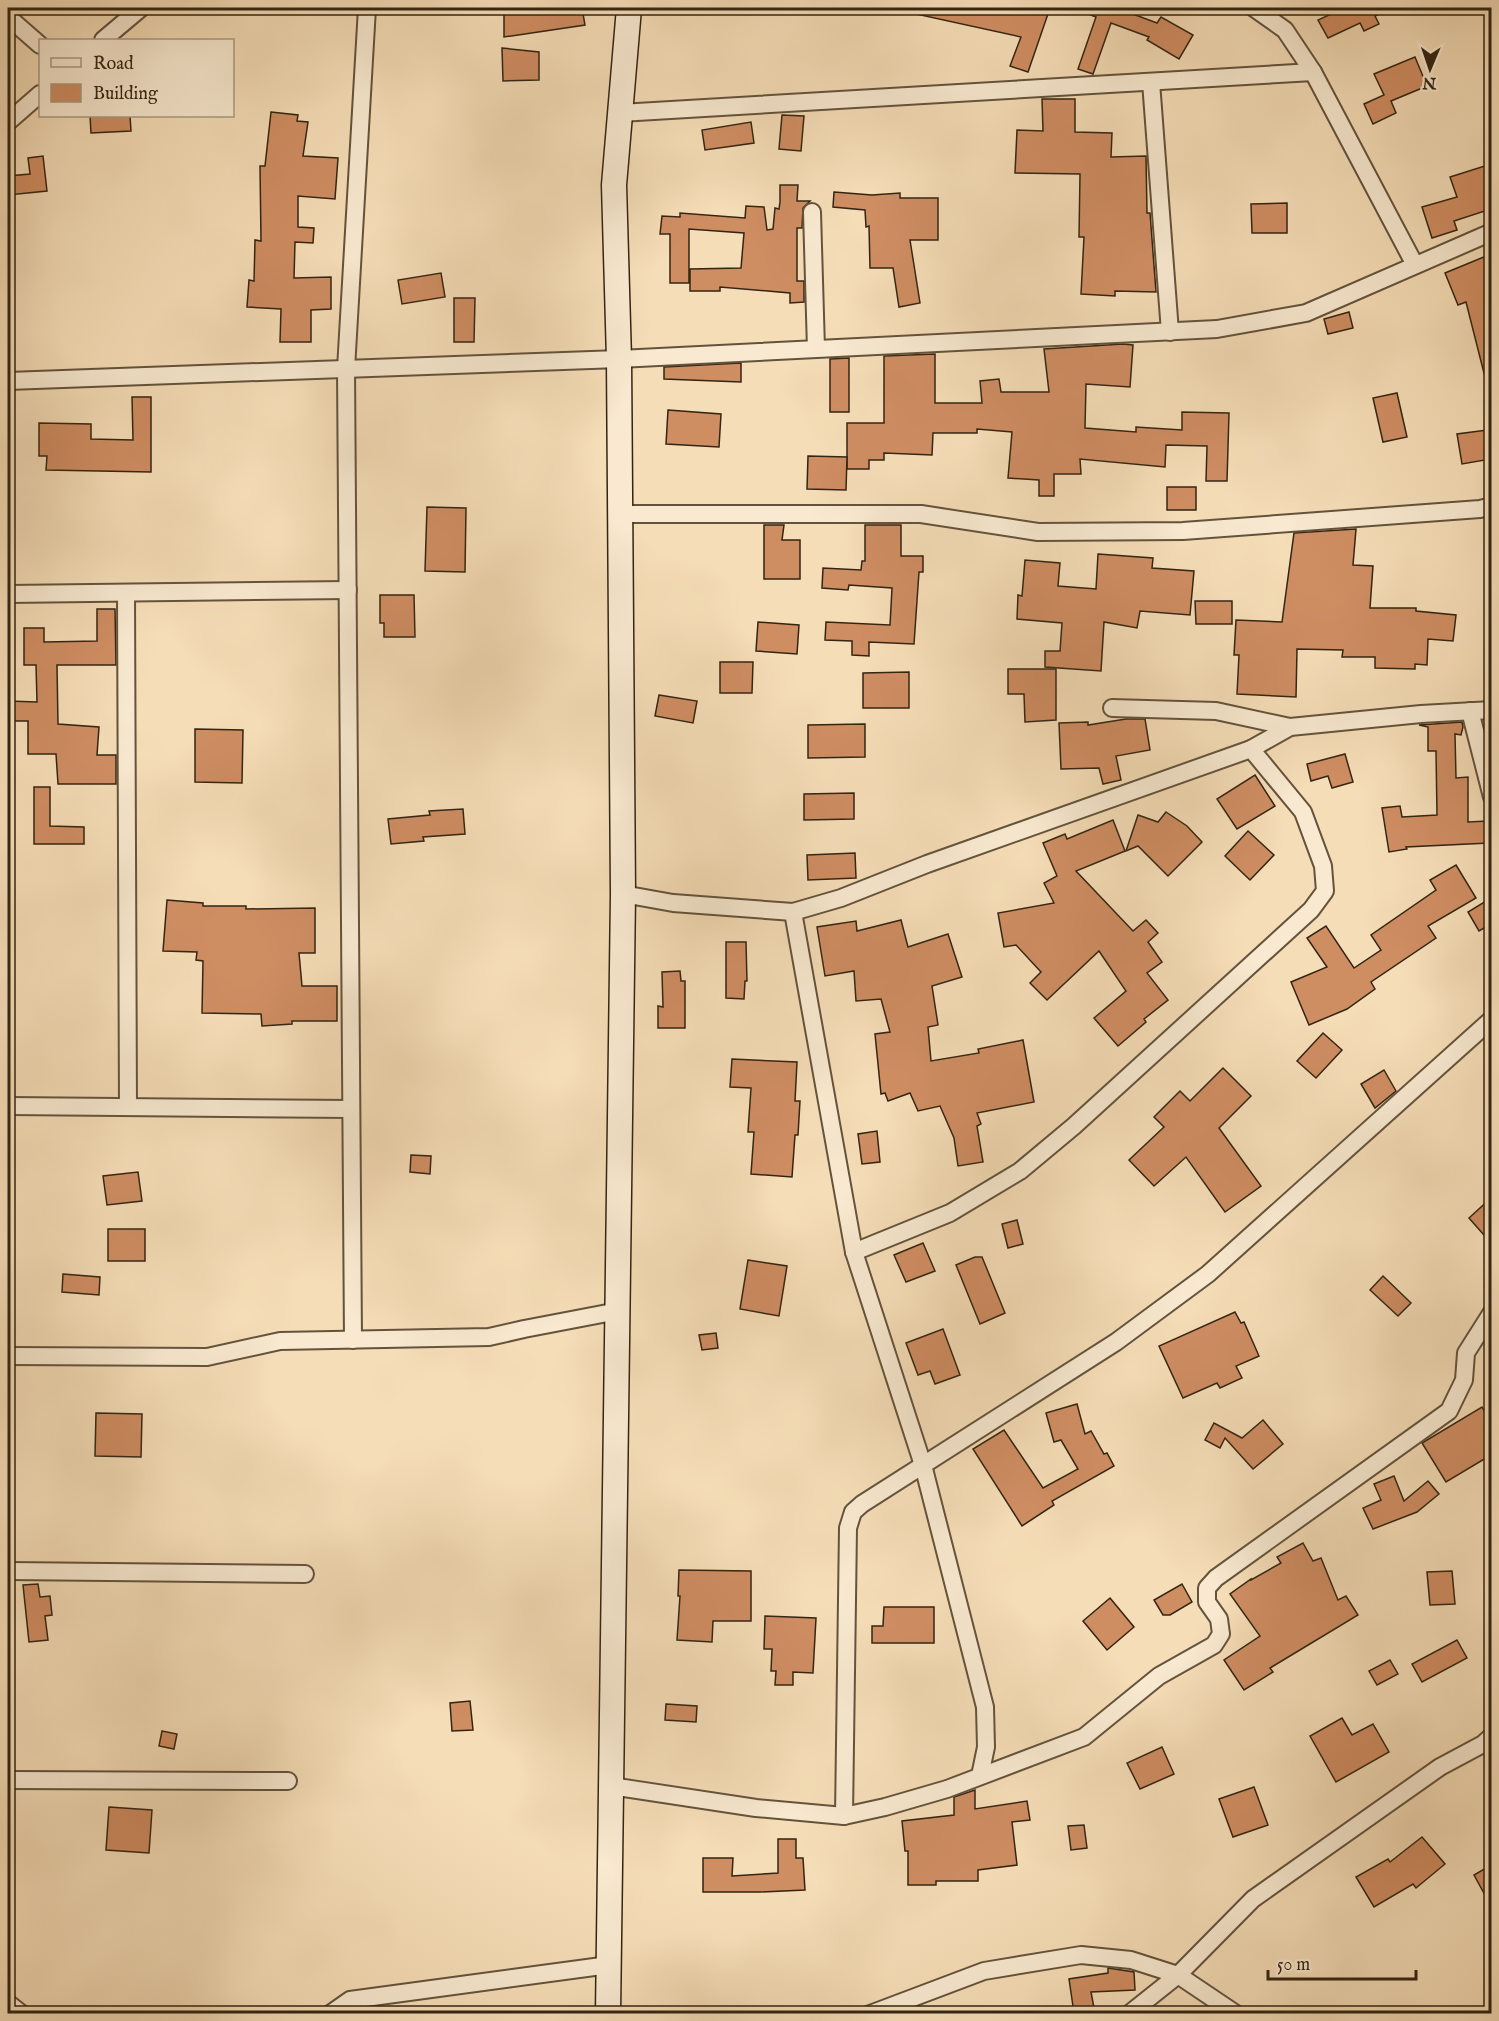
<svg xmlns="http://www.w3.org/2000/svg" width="1499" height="2021" viewBox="0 0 1499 2021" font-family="'IM FELL English',serif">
  <rect width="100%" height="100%" fill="#f5ddb7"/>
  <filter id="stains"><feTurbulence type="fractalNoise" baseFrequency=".00333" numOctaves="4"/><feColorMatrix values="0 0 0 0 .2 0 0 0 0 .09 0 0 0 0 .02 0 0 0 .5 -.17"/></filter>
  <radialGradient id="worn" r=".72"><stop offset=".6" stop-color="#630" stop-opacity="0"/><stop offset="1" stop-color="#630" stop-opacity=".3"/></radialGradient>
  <!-- building -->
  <g fill="#cf8d62" stroke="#332513" stroke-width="1.5">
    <path d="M504,8H582L585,25L504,37Z"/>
    <path d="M917,8H1050L1028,72L1010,66L1021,37L916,14Z"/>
    <path d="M1075,8H1117L1157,23L1161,17L1193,35L1179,59L1147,40L1149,37L1111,23L1093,74L1078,69L1096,17L1075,9Z"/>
    <path d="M1344,8H1392L1375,16L1379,24L1364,31L1360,23L1328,38L1318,20Z"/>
    <path d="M502,48L539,52V80L503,81Z"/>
    <path d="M1415,57L1427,86L1391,101L1396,113L1373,124L1364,104L1384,95L1374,74Z"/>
    <path d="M1042,99H1075V132L1112,133L1111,157L1146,156L1147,213H1150L1156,292L1115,291V296L1081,294L1084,237H1079L1080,174L1015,173L1017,130L1043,131Z"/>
    <path d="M271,112L298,115L297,121L308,122L303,156L338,158L335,199L298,196V227L314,228L313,243L295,242L294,278L331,277V309L311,310V342H280L281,309L247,307L249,280L254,281L255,240L261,241L260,166H265Z"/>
    <path d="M782,115L804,116L801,151L779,149Z"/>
    <path d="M90,116H130L131,131L91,133Z"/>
    <path d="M751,122L754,143L705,150L702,130Z"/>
    <path d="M43,156L47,191L8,195V176L30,174L28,158Z"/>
    <path d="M1491,164V209L1454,221L1457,230L1432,238L1422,207L1457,197L1450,177Z"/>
    <path d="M780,185H798L797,201H810L803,208L802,228H797V281H804V302L790,303V293L720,287V291H690V269L741,268L744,233L689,229V283H670V234H660L662,216L680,217V213L745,218L746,206L764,207L767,230L773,229L775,208L779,209L780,202Z"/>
    <path d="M834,192L872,195L900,193V198H938V240H910L920,303L899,307L893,268H870L869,226L866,227L865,210L833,207Z"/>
    <path d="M1287,203V233H1252L1251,204Z"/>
    <path d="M1491,254V380L1486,381L1466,302L1458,305L1445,273Z"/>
    <path d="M441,273L445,297L402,304L398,280Z"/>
    <path d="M454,298H475L474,342H454Z"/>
    <path d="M1349,312L1353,328L1328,334L1324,319Z"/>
    <path d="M1123,344L1133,345L1130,387L1086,384L1085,428L1136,432V427L1182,430V412L1229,413L1227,481H1206L1207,446L1166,445L1165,467L1080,459L1081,474H1054V496H1039V480L1008,478L1012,432L977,429V433H933L932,455L884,453V460H869V469H847V423H884V356L935,354V403H982L980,381L999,379L1001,392H1049L1044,349Z"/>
    <path d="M849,358V412H830V359Z"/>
    <path d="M741,363V382L664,379V367Z"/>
    <path d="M1397,393L1407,437L1383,442L1373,398Z"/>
    <path d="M132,397H151V472L46,470L47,456H39V423L91,424V439L133,440Z"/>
    <path d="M668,410L721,414L719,447L666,444Z"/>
    <path d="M1487,430L1491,459L1462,464L1457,434Z"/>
    <path d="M808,456L847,457L846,490L807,489Z"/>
    <rect x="1167" y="487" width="29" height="23"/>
    <path d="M427,507L466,508L465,572L425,571Z"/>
    <path d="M764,525H784L782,540H800V579H764Z"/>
    <path d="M865,525H901V556H923V572H919L914,644L869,642V656L852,655V641L825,640L826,622L890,625L892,588L849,585L848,590L822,588L823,568L861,570L862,561H865Z"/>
    <path d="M1356,529L1353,565L1373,566L1370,608H1416V611L1456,615L1453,641L1428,639L1427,665L1415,664V669L1375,668V657H1342L1343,650L1297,649L1296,697L1237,694L1239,655H1234L1236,620L1282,622L1294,533Z"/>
    <path d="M1098,554L1153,558L1152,568L1194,571L1190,615L1140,611L1137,628L1104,622L1101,671L1045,667V651H1060L1062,623L1017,619L1018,595L1022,596L1025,560L1060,563L1058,586L1096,589Z"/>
    <path d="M380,595H414L415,637H384V623H380Z"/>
    <path d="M1195,601H1232V624H1196Z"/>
    <path d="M97,609H115L116,665H57L58,724L99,727L97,755H116V784H58L56,754H28V721H8V701L37,702L36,665H24V628H44V642L97,641Z"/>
    <path d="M758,622L799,625L797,654L756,651Z"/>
    <path d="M720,662H753L752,693H720Z"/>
    <path d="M1008,669H1056V720L1025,722L1024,694H1008Z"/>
    <path d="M909,672V708H863V673Z"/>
    <path d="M659,695L697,701L693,723L655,716Z"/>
    <path d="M1126,719H1145L1150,750L1116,756L1121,780L1103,784L1099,768L1061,769L1059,723L1088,722V725Z"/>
    <path d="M1462,722L1463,727L1461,735L1455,734L1456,778L1468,777V822L1487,821L1489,843L1406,847L1407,849L1389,852L1382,808L1400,806L1402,817L1437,815L1436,751H1428V727L1419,725Z"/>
    <path d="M865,724V757L808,758V725Z"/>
    <path d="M195,729L243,730L242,783L195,782Z"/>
    <path d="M1345,754L1353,782L1332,788L1328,776L1311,781L1307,764Z"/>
    <path d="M1255,775L1275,806L1237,829L1217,799Z"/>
    <path d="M34,787H50V826L84,827V844H34Z"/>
    <path d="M854,793V819L804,820V794Z"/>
    <path d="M463,809L465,834L423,837L424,841L391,844L388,819L430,815L429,811Z"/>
    <path d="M1166,812L1187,826L1202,842L1168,876L1138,846L1126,851L1138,815L1158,822Z"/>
    <path d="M1113,820L1125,851L1076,871L1133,931L1146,920L1158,933L1148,942L1162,962L1147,973L1168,1000L1144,1019L1146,1022L1118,1046L1094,1018L1126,991L1099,951L1047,1000L1030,983L1041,972L1016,945L1004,947L998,913L1054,903L1044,883L1057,876L1043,843L1065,834L1067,839Z"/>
    <path d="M1248,831L1274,855L1250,880L1225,856Z"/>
    <path d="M855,853L856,878L808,880L807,855Z"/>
    <path d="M1456,865L1476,898L1428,926L1436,938L1371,982L1375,989L1347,1009L1309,1025L1291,982L1327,967L1307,938L1326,926L1354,968L1381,950L1371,935L1436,890L1430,880Z"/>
    <path d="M1491,898V924L1479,931L1468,912Z"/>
    <path d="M167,900L203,903V906H246V909L315,908V953H299L302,986H337V1021H292V1024L262,1026L261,1014L202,1013L203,961L196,960L197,952L163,951Z"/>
    <path d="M901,920L908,947L948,934L962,977L932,986L938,1025L928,1027L931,1061L979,1053L978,1049L1023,1040L1034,1102L977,1113L981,1124L977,1126L983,1162L958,1166L954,1138L940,1106L918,1111L910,1093L888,1101L885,1093L881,1094L875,1034L890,1032L881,999L856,1001L854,971L825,976L817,927L856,921L857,931Z"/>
    <path d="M726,942H746L747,981H745L744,999L726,998Z"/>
    <path d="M680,971L681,981H685V1028H658V1006L663,1007L662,972Z"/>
    <path d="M1323,1033L1342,1050L1316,1078L1297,1061Z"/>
    <path d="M732,1059L797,1062L795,1101H800L798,1135H795L792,1177L751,1174L754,1132H748L751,1088L730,1087Z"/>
    <path d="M1223,1068L1251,1096L1219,1128L1261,1186L1225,1212L1186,1157L1154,1186L1129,1160L1164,1127L1154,1117L1180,1091L1190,1101Z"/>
    <path d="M1384,1070L1396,1091L1375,1108L1361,1084Z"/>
    <path d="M877,1131L880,1162L862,1164L858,1134Z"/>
    <path d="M411,1155L431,1156L430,1174L410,1172Z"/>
    <path d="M138,1172L142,1201L107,1205L103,1176Z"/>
    <path d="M1491,1198V1243L1469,1218Z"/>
    <path d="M1017,1220L1023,1244L1008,1248L1002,1224Z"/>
    <rect x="108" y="1229" width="37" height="32"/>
    <path d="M923,1243L935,1271L906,1282L894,1255Z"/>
    <path d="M975,1257H982L1005,1313L980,1324L956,1265Z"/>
    <path d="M748,1260L787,1266L779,1316L740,1309Z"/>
    <path d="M63,1274L100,1277L99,1295L62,1292Z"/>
    <path d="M1383,1276L1411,1303L1398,1316L1370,1290Z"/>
    <path d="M1235,1312L1241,1323L1244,1322L1259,1356L1236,1366L1242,1378L1220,1388L1217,1383L1183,1398L1159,1346Z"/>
    <path d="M943,1329L960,1375L935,1384L930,1371L918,1375L906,1343Z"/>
    <path d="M716,1333L718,1348L702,1350L699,1335Z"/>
    <path d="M1077,1404L1085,1434L1091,1431L1104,1454L1107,1453L1114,1466L1052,1501L1054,1505L1022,1526L973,1449L1004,1430L1043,1488L1078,1469L1061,1440L1054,1442L1046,1413Z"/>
    <path d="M1482,1407L1491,1423V1455L1446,1482L1422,1443Z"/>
    <path d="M96,1413L142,1414L141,1457L95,1456Z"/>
    <path d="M1263,1420L1283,1444L1253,1469L1225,1438L1220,1448L1205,1440L1214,1423L1242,1438Z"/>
    <path d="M1394,1476L1404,1501L1428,1481L1439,1494L1417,1512L1373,1529L1363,1508L1381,1500L1374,1484Z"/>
    <path d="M1303,1543L1313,1561L1321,1558L1338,1600L1346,1596L1358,1615L1270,1668L1273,1672L1244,1690L1224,1660L1260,1636L1230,1594L1251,1579V1580L1281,1563L1277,1557Z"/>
    <path d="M679,1570L751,1571V1621H713L712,1642L677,1640L680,1596H678Z"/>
    <path d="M1452,1571L1455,1604L1430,1605L1427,1572Z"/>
    <path d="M38,1584L40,1597L50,1596L52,1615L45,1616L48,1640L29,1642L23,1585Z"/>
    <path d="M1182,1584L1192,1602L1170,1615H1163L1154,1600Z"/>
    <path d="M1110,1598L1134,1627L1107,1650L1083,1621Z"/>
    <path d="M884,1607H934V1643H872V1626H883Z"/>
    <path d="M765,1616L816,1618L813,1673L793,1672V1685H775L776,1671H771L772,1649H764Z"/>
    <path d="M1457,1640L1467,1658L1422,1682L1412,1664Z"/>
    <path d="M1390,1660L1398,1674L1377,1685L1369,1671Z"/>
    <path d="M470,1701L473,1730L452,1731L450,1703Z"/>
    <path d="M666,1704L697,1706L696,1722L665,1720Z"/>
    <path d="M1342,1718L1352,1735L1373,1724L1389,1752L1336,1782L1310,1736Z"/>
    <path d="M162,1731L177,1734L174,1749L159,1746Z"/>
    <path d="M1162,1747L1174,1774L1140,1789L1127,1763Z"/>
    <path d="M1254,1787L1268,1825L1233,1837L1219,1799Z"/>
    <path d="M975,1790V1809L1027,1801L1030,1820L1012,1822L1017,1865L978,1870V1881H936V1885H908V1851H905L902,1821L954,1815V1797Z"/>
    <path d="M109,1807L152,1810L149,1853L106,1850Z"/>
    <path d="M1084,1825L1087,1848L1071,1850L1068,1826Z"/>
    <path d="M1422,1837L1445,1864L1416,1888L1413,1884L1374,1907L1356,1877L1388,1859L1390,1862Z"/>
    <path d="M778,1839H796V1858H803L805,1890L760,1892H703V1858H733L732,1876L778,1873Z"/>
    <path d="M1491,1865V1906L1474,1875Z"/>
    <path d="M1108,1968L1134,1972L1135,1990L1091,1992L1095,2013H1074L1069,1979L1108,1973Z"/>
  </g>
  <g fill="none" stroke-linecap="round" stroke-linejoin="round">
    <!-- street casing -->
    <g stroke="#64533c" stroke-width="20">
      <g id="street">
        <path d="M1254,8L1285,30L1313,72L1415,265"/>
        <path d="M8,17L40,45"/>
        <path d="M103,40L141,8"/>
        <path d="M1151,82L1170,332"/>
        <path d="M620,113L1313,72"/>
        <path d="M8,122L40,94"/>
        <path d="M812,212L816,349"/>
        <path d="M8,381L619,359L1217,329L1306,313L1492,232"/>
        <path d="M621,514H921L1038,532L1183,531L1480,509L1492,506"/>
        <path d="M126,593L128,1107"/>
        <path d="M8,594L348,590"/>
        <path d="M1112,708L1216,711L1290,727"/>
        <path d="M1470,711L1492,797"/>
        <path d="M623,894L673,903L793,912L841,898L927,864L1251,749L1290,727L1421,714L1492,710"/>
        <path d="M793,912L854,1252L923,1465L985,1707L986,1747L980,1776"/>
        <path d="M8,1106L351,1109"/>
        <path d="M854,1252L950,1213L1020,1171L1074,1126L1311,910L1325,891L1323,866L1303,812L1251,749"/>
        <path d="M353,1340L346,369L367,8"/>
        <path d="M8,1356L207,1357L280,1341L489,1337L524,1329L618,1311"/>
        <path d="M8,1571L305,1574"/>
        <path d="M8,1780L288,1781"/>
        <path d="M611,1786L756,1808L844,1816L885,1807L947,1789L1084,1737L1159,1676L1214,1645L1221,1634L1219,1619L1207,1602V1588L1216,1578L1449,1411L1464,1380L1466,1353L1492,1312"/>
        <path d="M844,1816L848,1528L853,1512L862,1504L1116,1342L1208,1274L1492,1019"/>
        <path d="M8,2003L22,2014"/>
        <path d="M330,2014L350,2000L609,1965"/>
        <path d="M870,2014L984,1971L1081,1955L1131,1960L1178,1975L1236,2014"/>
        <path d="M1129,2014L1178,1975L1253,1899L1440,1767L1483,1744L1492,1736"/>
      </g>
    </g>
    <!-- secondary casing -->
    <g stroke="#332513" stroke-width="27">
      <path id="secondary" d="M608,2014L623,894L619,359L614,185L629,8"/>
    </g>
    <!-- street -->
    <use href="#street" stroke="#f8e9d0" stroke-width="16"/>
    <!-- secondary -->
    <use href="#secondary" stroke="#f8e9d0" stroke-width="24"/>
  </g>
  <!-- margin -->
  <rect width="1499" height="2021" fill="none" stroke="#f5ddb7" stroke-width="30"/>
  <rect x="9" y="9" width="1481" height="2003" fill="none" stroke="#332513" stroke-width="3"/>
  <rect x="15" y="15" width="1469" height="1991" fill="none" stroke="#332513" stroke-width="1.5"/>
  <!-- legend -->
  <rect x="39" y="39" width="195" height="78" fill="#f8e9d0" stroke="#a99b84" stroke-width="1.5"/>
  <rect x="51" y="58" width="30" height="9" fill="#f8e9d0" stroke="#a99b84" stroke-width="1.5"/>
  <text x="93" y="69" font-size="18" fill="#332513">Road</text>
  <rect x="51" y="84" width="30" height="18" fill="#cf8d62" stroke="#a99b84" stroke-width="1.5"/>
  <text x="93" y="99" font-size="18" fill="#332513">Building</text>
  <!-- north arrow -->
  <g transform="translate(1430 69) rotate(182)" stroke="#f8e9d0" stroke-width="4.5" paint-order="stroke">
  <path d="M0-4.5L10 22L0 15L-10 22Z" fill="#332513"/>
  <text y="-9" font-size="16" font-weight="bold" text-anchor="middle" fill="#332513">N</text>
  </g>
  <!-- scale -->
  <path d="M1268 1970v9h148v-9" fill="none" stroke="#332513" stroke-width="3"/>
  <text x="1277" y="1970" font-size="18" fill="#332513" stroke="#f8e9d0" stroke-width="4.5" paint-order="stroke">50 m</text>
  <rect width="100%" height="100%" filter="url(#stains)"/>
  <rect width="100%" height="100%" fill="url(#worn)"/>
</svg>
